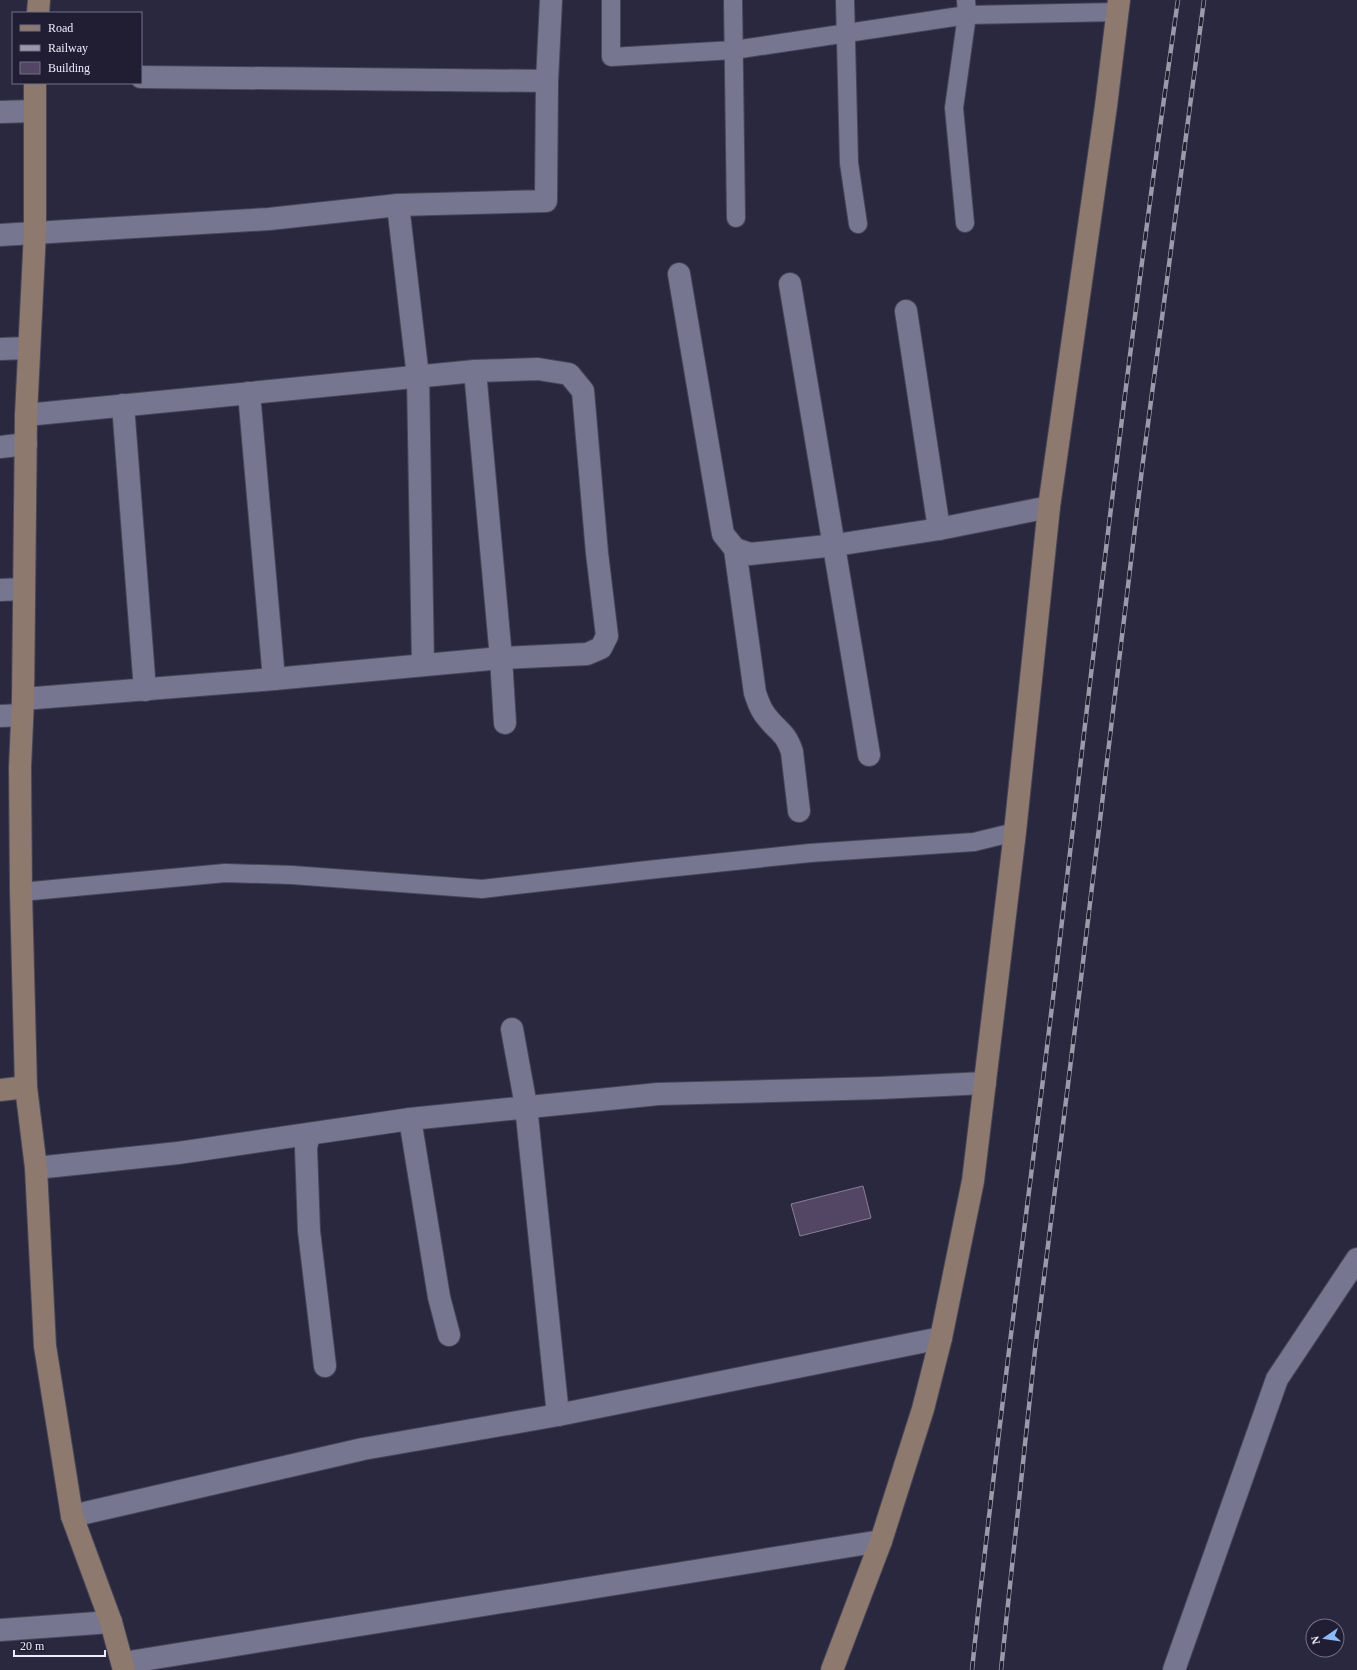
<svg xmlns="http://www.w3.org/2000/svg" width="1357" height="1670" viewBox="0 0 1357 1670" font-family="'Times New Roman',serif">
  <rect width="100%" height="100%" fill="#2a283e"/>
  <!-- building -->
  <path fill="#534664" stroke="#897e98" d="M863,1186L871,1218L800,1236L791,1204Z"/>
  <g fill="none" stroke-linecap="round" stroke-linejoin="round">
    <!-- lane casing -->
    <g stroke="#474558" stroke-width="20">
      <g id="lane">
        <path d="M611,0V57L734,50L967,15L1117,12"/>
        <path d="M733,0L736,218"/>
        <path d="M845,0L849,163L858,224"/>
        <path d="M965,223L954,108L967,15L966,0"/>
        <path d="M21,892L225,873L292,875L482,889L648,870L810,853L974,842L1015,832"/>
      </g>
    </g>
    <!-- street casing -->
    <g stroke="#474558" stroke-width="24">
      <g id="street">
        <path d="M141,77L547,81"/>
        <path d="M0,112L35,111"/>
        <path d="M398,205L418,377L423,665"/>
        <path d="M0,235L269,219L398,205L546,201L547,81L551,0"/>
        <path d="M679,274L723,534L735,549L750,554L836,545L939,529L1049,507"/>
        <path d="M790,284L869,755"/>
        <path d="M906,311L939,529"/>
        <path d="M0,349L29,348"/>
        <path d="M475,371L501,658L505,723"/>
        <path d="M249,393L274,679"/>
        <path d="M123,405L145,690"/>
        <path d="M0,447L26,444"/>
        <path d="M735,549L755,693C758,701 760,709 766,716C777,731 786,732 792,752L799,811"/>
        <path d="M0,590L24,589"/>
        <path d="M23,699L274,679L501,658L587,654L601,648L607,636L597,553L583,391L569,374L538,369L475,371L26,415"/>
        <path d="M0,716L22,715"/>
        <path d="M512,1029L526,1106L558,1415"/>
        <path d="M410,1119L439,1297L449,1335"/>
        <path d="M309,1134L306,1148L309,1231L325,1366"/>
        <path d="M36,1168L178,1153L410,1119L658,1094L880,1088L985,1083"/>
        <path d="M72,1516L363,1449L558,1415L941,1338"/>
        <path d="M0,1630L111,1622"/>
        <path d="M123,1663L881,1541"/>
        <path d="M1174,1670L1277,1379L1357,1259"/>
      </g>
    </g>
    <!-- secondary casing -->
    <g stroke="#474558" stroke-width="24">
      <g id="secondary">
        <path d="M38,13L39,0"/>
        <path d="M26,1087L36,1168L45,1346L72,1516L111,1622L124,1670"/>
        <path d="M0,1090L26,1087L21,892L20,768L23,699L26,415L35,232V83"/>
        <path d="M832,1670L881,1541L923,1409L941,1338L973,1181L1015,832L1049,507L1106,106L1119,0"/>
      </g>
    </g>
    <!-- lane -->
    <use href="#lane" stroke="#777690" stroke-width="18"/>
    <!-- street -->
    <use href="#street" stroke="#777690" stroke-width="22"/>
    <!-- secondary -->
    <use href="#secondary" stroke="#8d796d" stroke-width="22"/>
    <!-- rail casing -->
    <g stroke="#9b99ab" stroke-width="4.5">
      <g id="rail">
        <path d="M972,1670C995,1446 1026,1222 1053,998C1092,665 1130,332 1178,0"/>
        <path d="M1001,1670L1035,1350L1077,1012L1142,469L1204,0"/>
      </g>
    </g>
    <!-- rail -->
    <use href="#rail" stroke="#211e34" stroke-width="3" stroke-dasharray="9" stroke-linecap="butt"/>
  </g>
  <!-- legend -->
  <rect x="12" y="12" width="130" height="72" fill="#211e34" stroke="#737084"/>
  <rect x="20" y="25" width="20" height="6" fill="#8d796d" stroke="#737084"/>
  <text x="48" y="32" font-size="12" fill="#edecfb">Road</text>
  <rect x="20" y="45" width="20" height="6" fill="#9b99ab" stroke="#737084"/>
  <text x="48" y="52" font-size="12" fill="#edecfb">Railway</text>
  <rect x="20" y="62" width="20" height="12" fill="#534664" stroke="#737084"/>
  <text x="48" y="72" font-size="12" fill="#edecfb">Building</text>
  <!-- north arrow -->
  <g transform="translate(1325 1638) rotate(257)"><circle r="19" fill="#211e34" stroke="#737084"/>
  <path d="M0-3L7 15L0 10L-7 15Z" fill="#89bafc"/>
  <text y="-6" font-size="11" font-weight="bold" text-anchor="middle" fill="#edecfb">N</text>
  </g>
  <!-- scale -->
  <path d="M14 1650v6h91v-6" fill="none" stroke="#edecfb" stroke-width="2"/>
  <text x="20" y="1650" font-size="12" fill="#edecfb" stroke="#211e34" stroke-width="3" paint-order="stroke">20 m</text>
</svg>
